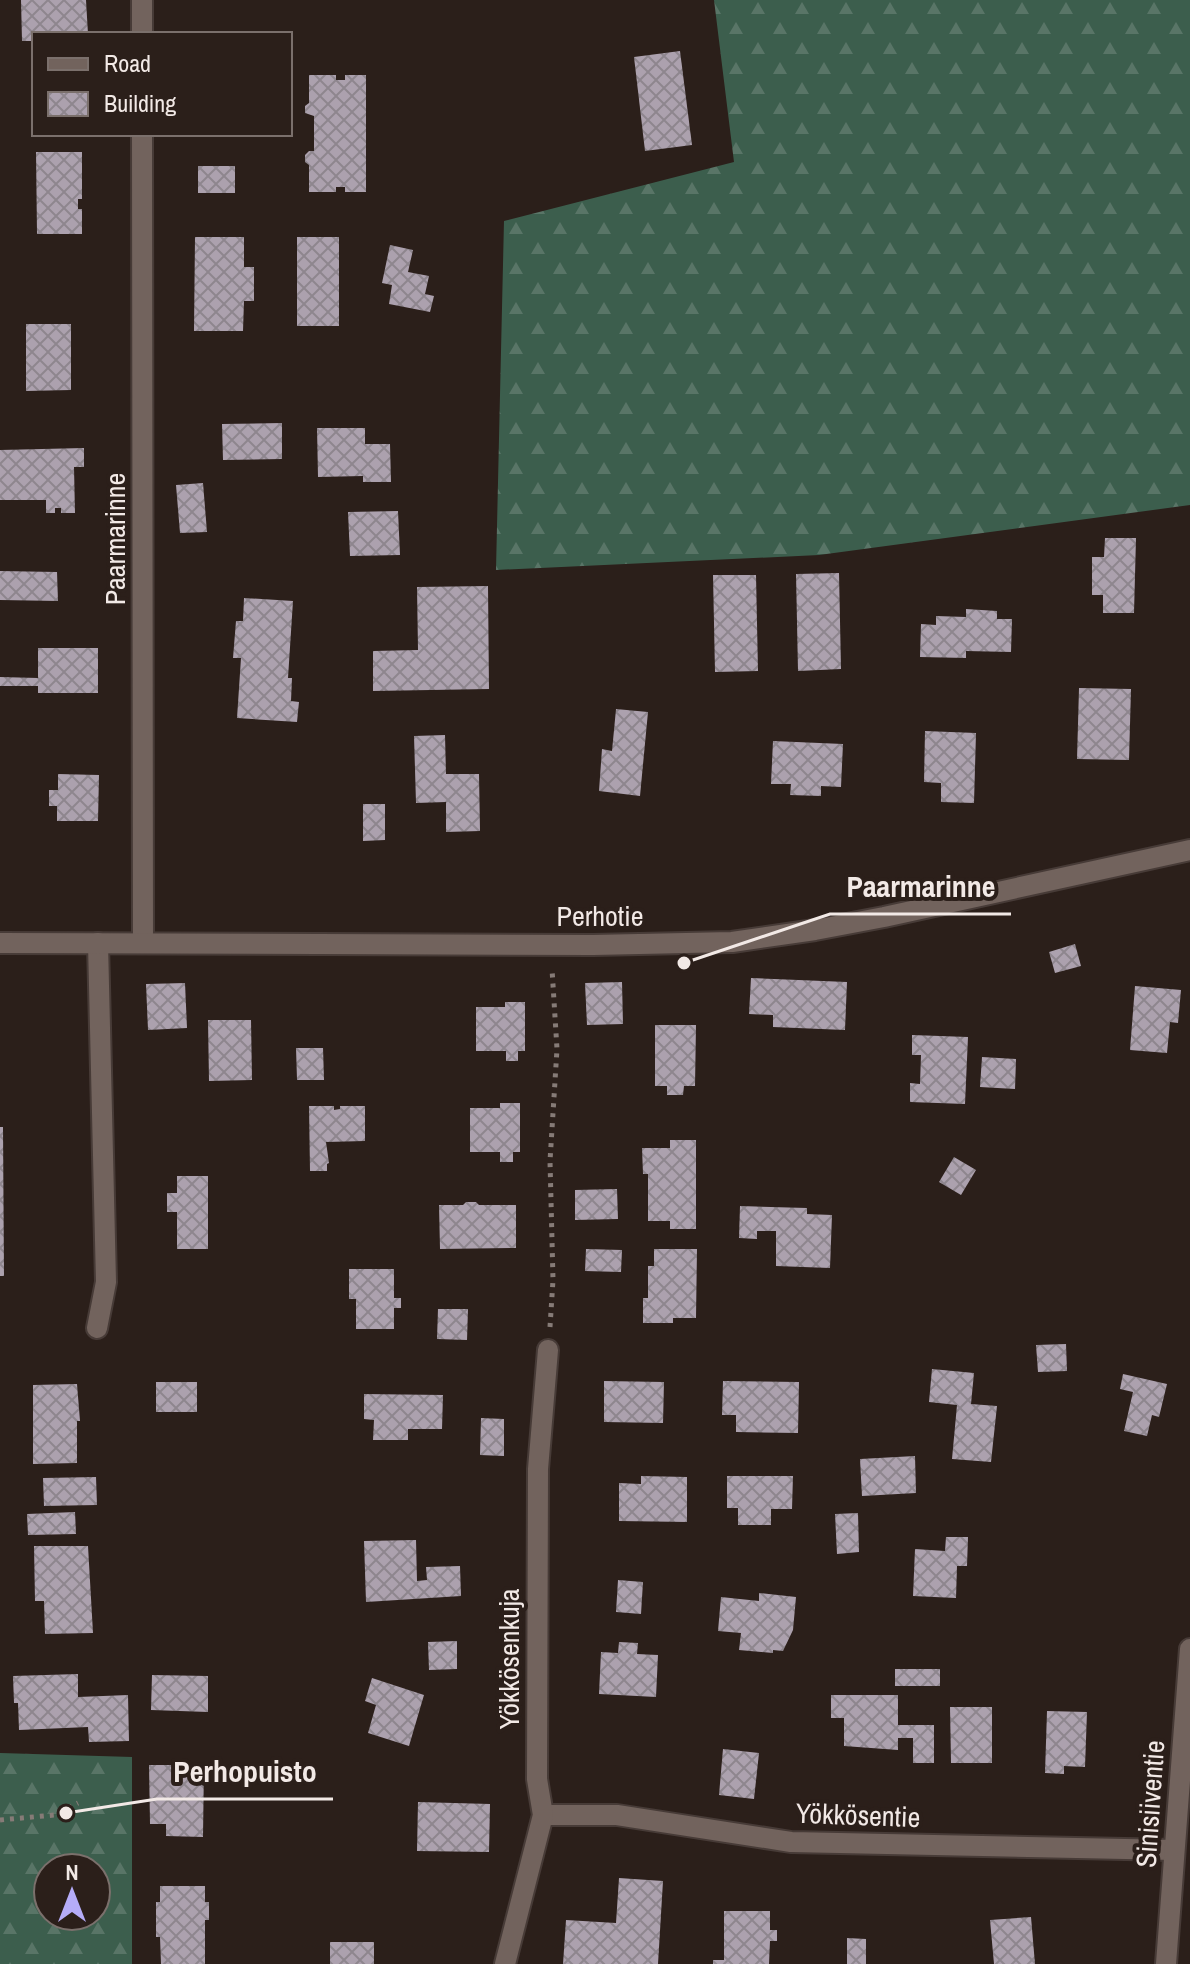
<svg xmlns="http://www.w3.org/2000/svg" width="1190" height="1964" viewBox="0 0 1190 1964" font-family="'Archivo Narrow',sans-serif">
  <defs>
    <pattern id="forest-firs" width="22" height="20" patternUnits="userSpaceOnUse" patternTransform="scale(2)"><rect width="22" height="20" fill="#3c5e4d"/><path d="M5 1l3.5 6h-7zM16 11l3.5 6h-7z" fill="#597567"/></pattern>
    <pattern id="building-cross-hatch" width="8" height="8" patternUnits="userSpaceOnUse" patternTransform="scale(2)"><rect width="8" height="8" fill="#aca1ae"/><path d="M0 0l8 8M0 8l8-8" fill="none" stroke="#8e868e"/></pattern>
  </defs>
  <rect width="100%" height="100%" fill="#2b1f1a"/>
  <!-- forest -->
  <g fill="url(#forest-firs)" fill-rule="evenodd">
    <path d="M714,0H1190V505L819,555L496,570L504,221L734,162Z"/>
    <path d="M0,1753L132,1757V1964H0ZM48,1868H96V1916H48Z"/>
  </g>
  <!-- building -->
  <g fill="url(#building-cross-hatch)">
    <path d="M21,0H86L88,34H34V41H22Z"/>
    <path d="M680,51L692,145L645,151L634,57Z"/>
    <path d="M309,75H336V80H345V75H366V192H345V187H336V192H309V165L305,162V155L309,151H314V116L305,113V106L309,103Z"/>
    <rect x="180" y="134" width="30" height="3"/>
    <path d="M36,152H82V199H78V209H82V234H37Z"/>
    <rect x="198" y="166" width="37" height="27"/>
    <path d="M195,237H244V267H254V301H244L243,331H194Z"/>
    <rect x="297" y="237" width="42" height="89"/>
    <path d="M390,245L413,250L408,272L429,276L425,294L434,296L430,312L389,304L392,285L382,283Z"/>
    <path d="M26,324H71V390L26,391Z"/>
    <path d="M282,423V459L223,460L222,424Z"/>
    <path d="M317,428H365V444H390L391,482H363V476L318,477Z"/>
    <path d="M84,448V467H74L75,513H61V508H55V513H46V500H0V450Z"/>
    <path d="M203,483L207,532L180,533L176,485Z"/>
    <path d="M398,511L400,555L350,556L348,512Z"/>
    <path d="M1105,538H1136L1134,613H1103V595H1092V557H1104Z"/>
    <path d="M0,571L57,572L58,601L0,600Z"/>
    <path d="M839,573L841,669L798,671L796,574Z"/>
    <path d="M713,575H756L758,671L715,672Z"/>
    <path d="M488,586L489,689L373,691V651L418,650L417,587Z"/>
    <path d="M244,598L293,601L288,678H292L291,701L299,702L297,722L237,718L241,658H233L236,621H243Z"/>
    <path d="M966,609L997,611V619H1012L1011,652L966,651V658L920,657L921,624L936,625V616L966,617Z"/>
    <path d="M38,648H98V693H38V686H0V677L38,678Z"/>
    <path d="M1079,688L1131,689L1129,760L1077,759Z"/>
    <path d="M616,709L648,712L640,796L599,791L602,749L612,751Z"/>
    <path d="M925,731L976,733L974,803L941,802V783L924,782Z"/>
    <path d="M445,735L446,774H479L480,831L446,832V802L416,803L414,736Z"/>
    <path d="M773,741L843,744L841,787L821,786V796L790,795L791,784H771Z"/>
    <path d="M58,774L99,775L98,821H57V806H49V790H58Z"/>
    <path d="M363,804H385V840L363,841Z"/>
    <path d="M1075,944L1081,966L1055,973L1049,952Z"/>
    <path d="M751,978L847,982L845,1030L773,1027V1015L749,1014Z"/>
    <path d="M622,982L623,1024L587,1025L585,983Z"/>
    <path d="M185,983L187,1028L148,1030L146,984Z"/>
    <path d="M1135,986L1181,990L1178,1023L1170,1022L1167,1053L1130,1050Z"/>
    <path d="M505,1002H525V1051H518V1061H506V1051H476V1007H505Z"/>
    <path d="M208,1020H251L252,1080L209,1081Z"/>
    <path d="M655,1025H696L695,1086H684L683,1095H667V1086H655Z"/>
    <path d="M912,1035L968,1037L965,1104L910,1102V1083L920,1084L921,1055H912Z"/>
    <path d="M296,1048H323L324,1080H297Z"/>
    <path d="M982,1057L1016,1059L1015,1089L980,1087Z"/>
    <path d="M500,1103H520V1152H513V1162H500V1152H470V1108H500Z"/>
    <path d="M309,1106H334V1110L340,1109V1106H365V1141L326,1142L329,1163L327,1164V1171H310Z"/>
    <path d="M0,1127H3L4,1276H0Z"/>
    <path d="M670,1140H696V1229H670V1221H648V1174H643L642,1148H670Z"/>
    <path d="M954,1157L976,1170L961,1195L939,1182Z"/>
    <path d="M177,1176H208V1249H177V1212H167V1193H177Z"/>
    <path d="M617,1189L618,1219L575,1220V1190Z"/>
    <path d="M466,1202H476L479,1205H516V1248L440,1249L439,1205H463Z"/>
    <path d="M740,1206L807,1208V1214L832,1215L830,1268L776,1266V1231H757V1239L739,1238Z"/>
    <path d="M586,1249L622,1250L621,1272L585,1271Z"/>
    <path d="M654,1249H697L696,1318H673V1323H643V1298H648V1266H654Z"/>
    <path d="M349,1269H394V1298H401V1308H394V1329H356V1299H349Z"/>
    <path d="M438,1309H468L467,1340L437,1339Z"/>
    <path d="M1066,1344L1067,1371L1038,1372L1036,1345Z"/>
    <path d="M932,1369L974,1373L971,1404L997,1406L991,1462L952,1459L957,1405L929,1402Z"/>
    <path d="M1123,1374L1167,1384L1159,1417L1152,1415L1147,1436L1124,1431L1133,1392L1120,1389Z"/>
    <path d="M604,1381L664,1382L663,1423L604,1422Z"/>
    <path d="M723,1381L799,1382L798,1433L736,1432V1415H722Z"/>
    <rect x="156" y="1382" width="41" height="30"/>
    <path d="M77,1384L80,1421H77V1463L33,1464V1385Z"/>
    <path d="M364,1394L443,1395L442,1429H408V1440H373L374,1420L364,1419Z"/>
    <path d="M481,1418L504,1419V1456L480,1455Z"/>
    <path d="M915,1456L916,1493L862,1496L860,1459Z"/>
    <path d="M641,1476L687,1477V1522L619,1521V1483L641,1484Z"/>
    <path d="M727,1476H793L792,1509H771V1525H738V1508H727Z"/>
    <path d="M96,1477L97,1505L44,1506L43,1478Z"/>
    <path d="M75,1512L76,1534L28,1535L27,1514Z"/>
    <path d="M858,1513L859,1552L837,1554L835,1514Z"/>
    <path d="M946,1537H968L967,1566H957L956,1598L913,1596L915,1549L945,1551Z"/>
    <path d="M416,1540L417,1581L427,1580L426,1567L460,1566L461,1596L366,1602L364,1541Z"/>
    <path d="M34,1546H88L93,1633L45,1634L44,1601H35Z"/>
    <path d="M618,1580L643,1582L641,1614L616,1612Z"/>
    <path d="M759,1593L796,1597L793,1630L783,1651L773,1650V1653L739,1650L741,1633L718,1631L721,1597L759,1601Z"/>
    <path d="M457,1641V1669L429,1670L428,1642Z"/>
    <path d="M619,1642L638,1643L637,1654L658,1655L656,1697L599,1694L601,1652L618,1653Z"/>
    <rect x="895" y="1669" width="45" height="17"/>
    <path d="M78,1674V1697L128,1695L129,1741L89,1742L88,1727L19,1730L18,1703H14L13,1676Z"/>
    <path d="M152,1675L208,1676V1712L151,1710Z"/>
    <path d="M372,1678L424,1695L409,1746L368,1733L376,1705L365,1701Z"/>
    <path d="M831,1695H898V1725H934V1763H913V1738H898V1750L844,1746V1718H831Z"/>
    <path d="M950,1707H992V1763H951Z"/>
    <path d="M1047,1711L1087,1712L1085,1767L1064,1766V1774L1045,1773Z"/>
    <path d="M723,1749L759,1753L754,1799L719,1795Z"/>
    <path d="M149,1765H204L203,1837L166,1836V1824H150Z"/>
    <path d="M418,1802L490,1804L489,1852L417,1851Z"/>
    <path d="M619,1878L663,1881L658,1964H563L566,1920L616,1923Z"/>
    <path d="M160,1886H205V1902H209V1920H205V1964H161L160,1937H156V1902H160Z"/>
    <path d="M724,1911H770V1930H777V1941H770L769,1964H713V1960H724Z"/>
    <path d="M1031,1917L1035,1964H994L990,1920Z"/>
    <path d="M847,1938L866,1939V1964H847Z"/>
    <rect x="330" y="1942" width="44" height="22"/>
  </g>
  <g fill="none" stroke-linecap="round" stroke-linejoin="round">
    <!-- minor casing -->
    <g stroke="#473b37" stroke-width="24">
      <g id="minor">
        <path d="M142,0V34"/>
        <path d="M142,134L143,943"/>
        <path d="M97,1328L106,1282L98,943"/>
        <path d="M543,1815H617L791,1842L1174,1850"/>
        <path d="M505,1964L543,1815L537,1779L538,1469L548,1350"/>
        <path d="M1166,1964L1190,1649"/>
      </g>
    </g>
    <!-- tertiary casing -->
    <g stroke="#473b37" stroke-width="24">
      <path id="tertiary" d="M0,943L593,945L732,942L815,930L884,917L1190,850"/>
    </g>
    <!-- path -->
    <g stroke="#867b77" stroke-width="5" stroke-dasharray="4 6" stroke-linecap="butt">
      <path d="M550,1327L553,1280L550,1161L557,1049L552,969"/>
      <path d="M0,1820L54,1815L78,1803"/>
    </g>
    <!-- minor -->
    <use href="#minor" stroke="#72635d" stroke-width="20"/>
    <!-- tertiary -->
    <use href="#tertiary" stroke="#72635d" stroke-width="20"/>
  </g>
  <g text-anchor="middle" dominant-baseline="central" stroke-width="8" stroke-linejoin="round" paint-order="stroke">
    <!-- street labels -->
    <g font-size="28" fill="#f2e9e6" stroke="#2b1f1a">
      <text transform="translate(115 539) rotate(-90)">Paarmarinne</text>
      <text x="600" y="916">Perhotie</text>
      <text transform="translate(509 1659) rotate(-90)">Yökkösenkuja</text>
      <text transform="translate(1150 1804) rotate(-86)">Sinisiiventie</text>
      <text transform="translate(858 1815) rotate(2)">Yökkösentie</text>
    </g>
  </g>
  <!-- callouts -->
  <path fill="none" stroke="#f2e9e6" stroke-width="3" d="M684 963L830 914H1011M66 1813L157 1799H333"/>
  <g fill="#f2e9e6" stroke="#2b1f1a" stroke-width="3">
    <circle cx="684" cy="963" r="8"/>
    <circle cx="66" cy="1813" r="8"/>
  </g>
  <g font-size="30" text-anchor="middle" font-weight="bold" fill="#f2e9e6" stroke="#2b1f1a" stroke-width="8" stroke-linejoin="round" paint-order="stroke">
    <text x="921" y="897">Paarmarinne</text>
    <text x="245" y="1782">Perhopuisto</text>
  </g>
  <!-- legend -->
  <rect x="32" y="32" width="260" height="104" fill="#2b1f1a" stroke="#7b706c" stroke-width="2"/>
  <rect x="48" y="58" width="40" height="12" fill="#72635d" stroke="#7b706c" stroke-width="2"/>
  <text x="104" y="72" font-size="24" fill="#f2e9e6">Road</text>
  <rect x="48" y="92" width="40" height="24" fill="url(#building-cross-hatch)" stroke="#7b706c" stroke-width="2"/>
  <text x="104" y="112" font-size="24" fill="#f2e9e6">Building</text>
  <!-- north arrow -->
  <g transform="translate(72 1892)"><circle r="38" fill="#2b1f1a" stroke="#7b706c" stroke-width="2"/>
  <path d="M0-6L14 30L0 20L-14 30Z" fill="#b5acf8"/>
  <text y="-12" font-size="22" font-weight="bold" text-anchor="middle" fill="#f2e9e6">N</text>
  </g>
</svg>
